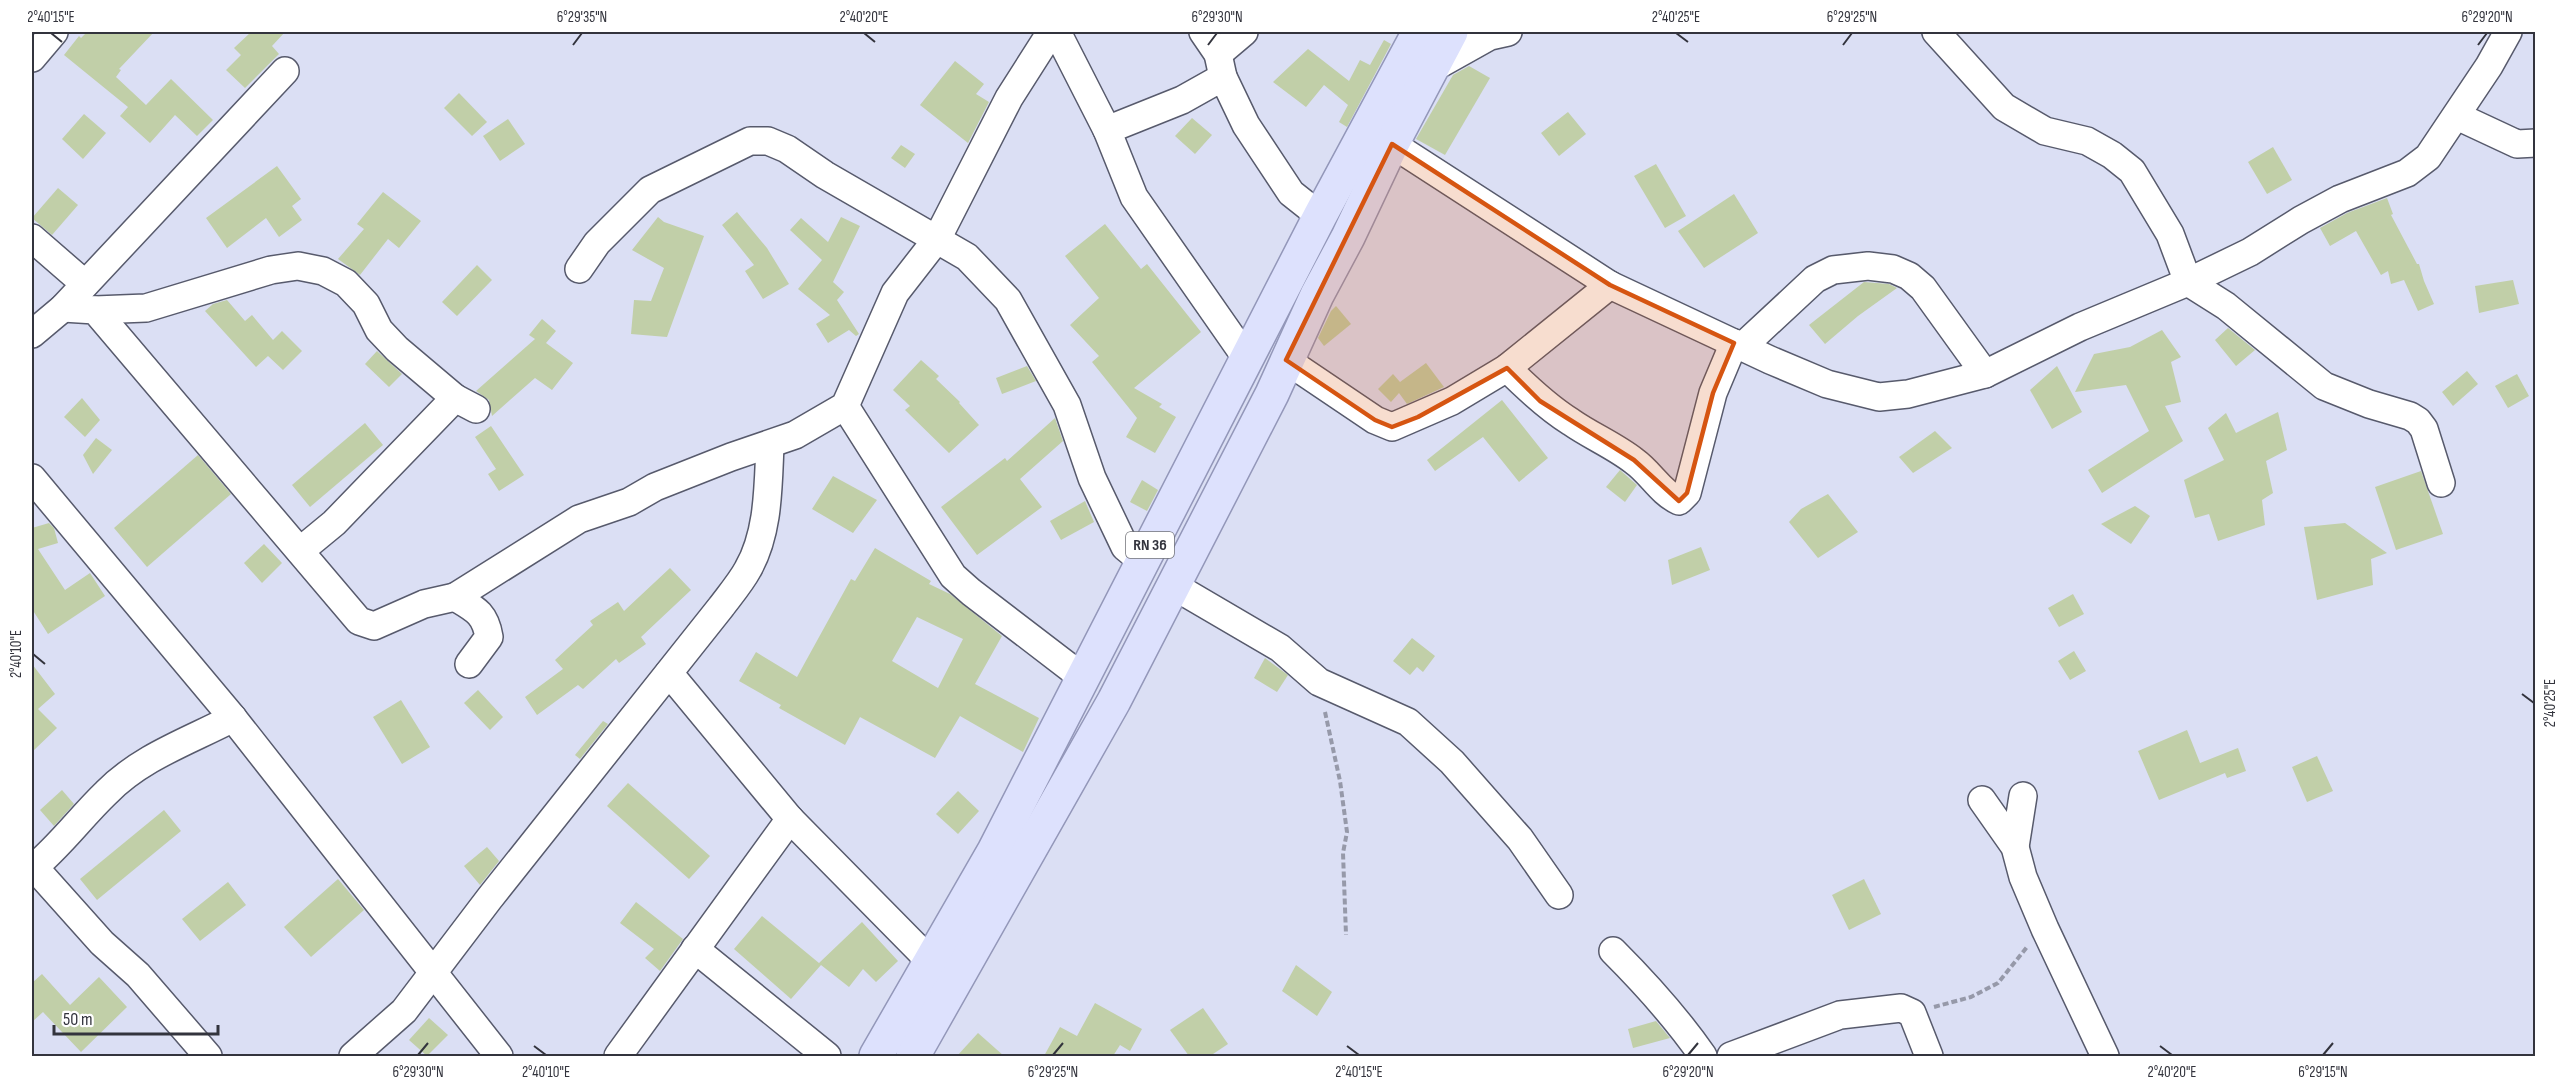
<svg xmlns="http://www.w3.org/2000/svg" width="2567" height="1088" viewBox="0 0 2567 1088" font-family="'Sofia Sans Condensed',sans-serif">
  <rect width="100%" height="100%" fill="#dbdff4"/>
  <!-- building -->
  <g fill="#c1cfa8" fill-rule="evenodd">
    <path d="M87,32H154L119,69L121,70L116,77L146,105L171,79L213,120L197,136L175,115L150,143L120,116L128,107L64,55L79,36L81,38Z"/>
    <path d="M251,32H285L272,46L279,54L245,88L226,70L241,55L234,48Z"/>
    <path d="M1384,40L1391,44L1347,127L1339,122L1348,105L1324,85L1306,107L1273,82L1308,49L1349,81L1360,60L1370,65Z"/>
    <path d="M955,61L984,84L976,94L989,102L968,143L920,105Z"/>
    <path d="M1469,66L1490,78L1445,155L1416,139L1453,75Z"/>
    <path d="M459,93L487,122L472,136L444,108Z"/>
    <path d="M1568,112L1586,134L1559,156L1541,133Z"/>
    <path d="M84,114L106,133L83,159L62,139Z"/>
    <path d="M1192,118L1212,135L1195,154L1175,136Z"/>
    <path d="M508,119L525,144L500,161L483,136Z"/>
    <path d="M901,145L915,154L905,168L891,158Z"/>
    <path d="M2273,147L2292,180L2267,194L2248,162Z"/>
    <path d="M1656,164L1686,216L1665,228L1634,176Z"/>
    <path d="M277,166L301,199L292,206L302,220L279,237L266,218L227,248L206,218Z"/>
    <path d="M58,188L78,205L52,235L32,218Z"/>
    <path d="M383,192L421,221L399,248L388,239L360,275L338,259L364,229L357,224Z"/>
    <path d="M1734,194L1758,233L1704,268L1678,231Z"/>
    <path d="M2387,198L2393,214L2391,215L2417,264H2419L2424,281L2434,304L2418,311L2404,280L2391,284L2388,271L2381,275L2356,231L2330,246L2320,228L2347,213Z"/>
    <path d="M737,212L767,248L789,284L763,299L745,271L754,265L722,225Z"/>
    <path d="M658,217L664,222L704,236L667,337L631,334L634,300L651,301L664,268L632,250Z"/>
    <path d="M841,217L860,226L833,282L844,292L837,300L859,334L856,336L849,330L828,343L816,324L830,315L798,289L822,260L790,230L801,218L828,242Z"/>
    <path d="M1105,224L1141,269L1147,264L1201,332L1134,388L1162,404L1159,407L1176,417L1155,453L1126,437L1137,418L1092,362L1099,356L1070,325L1099,298L1065,256Z"/>
    <path d="M477,265L492,280L457,316L442,302Z"/>
    <path d="M2513,280L2519,304L2479,313L2475,286Z"/>
    <path d="M1864,282L1889,284L1897,288L1858,316L1825,344L1809,325Z"/>
    <path d="M227,300L245,321L252,315L273,340L282,331L302,351L283,370L268,356L256,367L205,311L213,304Z"/>
    <path d="M1336,306L1351,324L1324,346L1318,338L1331,311Z"/>
    <path d="M542,319L556,331L546,343L573,363L552,390L535,378L492,416L489,400L476,391L535,339L529,335Z"/>
    <path d="M2228,328L2255,350L2236,366L2215,340Z"/>
    <path d="M2162,330L2181,357L2171,362L2181,402L2165,406L2183,441L2102,493L2088,470L2149,431L2126,385L2075,392L2094,354L2130,347Z"/>
    <path d="M377,351L402,374L389,387L365,364Z"/>
    <path d="M921,360L939,376L936,379L960,402L959,403L979,425L949,453L905,410L910,406L893,390Z"/>
    <path d="M1426,363L1444,387L1407,404L1399,393L1391,402L1378,389L1393,374L1400,382Z"/>
    <path d="M1027,366L1036,381L1002,394L996,378Z"/>
    <path d="M2057,366L2082,412L2052,429L2030,390Z"/>
    <path d="M2467,371L2478,384L2453,406L2442,392Z"/>
    <path d="M2517,374L2529,396L2508,408L2495,386Z"/>
    <path d="M82,398L100,420L85,437L64,417Z"/>
    <path d="M1502,400L1548,458L1519,482L1483,437L1435,471L1427,460Z"/>
    <path d="M2278,412L2287,450L2266,461L2273,493L2262,500L2265,525L2218,541L2209,514L2195,518L2184,480L2224,460L2208,428L2226,413L2236,433Z"/>
    <path d="M1055,418L1063,441L1020,479L1042,507L977,555L941,507L1005,458L1007,461Z"/>
    <path d="M365,423L383,445L310,507L292,485Z"/>
    <path d="M491,426L524,475L499,491L488,474L496,469L475,437Z"/>
    <path d="M1935,431L1952,448L1913,473L1899,457Z"/>
    <path d="M96,438L112,450L93,474L83,455Z"/>
    <path d="M198,455L231,494L147,567L114,528Z"/>
    <path d="M1620,470L1637,485L1625,502L1606,487Z"/>
    <path d="M2421,471L2443,534L2396,550L2375,487Z"/>
    <path d="M833,476L877,500L853,533L812,509Z"/>
    <path d="M1142,480L1158,490L1147,511L1130,502Z"/>
    <path d="M1828,494L1858,532L1818,558L1789,522L1801,509Z"/>
    <path d="M1085,501L1094,522L1061,540L1050,521Z"/>
    <path d="M2135,506L2150,516L2131,544L2101,524Z"/>
    <path d="M49,523L54,528L58,543L38,549L65,590L90,573L105,596L48,634L32,609V528Z"/>
    <path d="M2345,523L2387,553L2371,559L2373,585L2317,600L2304,527Z"/>
    <path d="M264,544L282,563L262,583L244,563Z"/>
    <path d="M1701,547L1710,570L1672,585L1668,560Z"/>
    <path d="M875,548L931,581L929,584L950,594L1002,636L975,684L1039,718L1023,752L960,716L935,758L860,717L845,745L779,708L781,705L739,681L756,652L797,677L851,579L855,581ZM917,617L963,639L938,688L892,661Z"/>
    <path d="M670,568L691,590L641,637L646,644L619,663L616,659L583,689L578,685L537,715L525,697L563,669L555,660L593,625L590,621L618,602L624,611Z"/>
    <path d="M2073,594L2084,614L2059,627L2048,608Z"/>
    <path d="M1412,638L1435,656L1423,672L1417,667L1410,675L1393,661Z"/>
    <path d="M2074,651L2086,671L2070,680L2058,661Z"/>
    <path d="M1265,658L1288,675L1277,692L1254,678Z"/>
    <path d="M32,664L55,694L38,709L57,728L32,752Z"/>
    <path d="M478,690L503,717L490,730L464,703Z"/>
    <path d="M401,700L430,747L402,764L373,717Z"/>
    <path d="M603,721L608,724L580,759L575,755Z"/>
    <path d="M2187,730L2200,763L2238,748L2246,771L2227,778L2225,773L2159,800L2138,751Z"/>
    <path d="M2317,756L2333,791L2307,802L2292,767Z"/>
    <path d="M628,783L710,856L689,879L607,806Z"/>
    <path d="M62,790L74,804L54,826L40,810Z"/>
    <path d="M958,791L979,811L958,834L936,814Z"/>
    <path d="M164,810L181,831L97,900L80,879Z"/>
    <path d="M487,847L499,861L480,885L464,866Z"/>
    <path d="M338,879L364,910L311,957L284,927Z"/>
    <path d="M1864,879L1881,914L1849,930L1832,895Z"/>
    <path d="M228,882L246,905L200,941L182,919Z"/>
    <path d="M636,902L683,939L660,971L645,958L654,949L620,923Z"/>
    <path d="M762,916L819,963L862,922L898,961L876,982L863,969L849,987L821,965L791,999L734,949Z"/>
    <path d="M1296,965L1332,992L1317,1016L1282,991Z"/>
    <path d="M42,974L70,1005L99,977L127,1007L81,1052L43,1012L32,1022V983Z"/>
    <path d="M1095,1003L1142,1029L1130,1051L1120,1045L1113,1056H1044L1060,1027L1077,1036Z"/>
    <path d="M1203,1008L1228,1044L1210,1056H1189L1170,1030Z"/>
    <path d="M429,1018L448,1035L427,1056L409,1040Z"/>
    <path d="M1656,1021L1670,1038L1633,1048L1628,1029Z"/>
    <path d="M978,1033L1004,1056H957Z"/>
  </g>
  <g fill="none" stroke-linecap="round" stroke-linejoin="round">
    <!-- minor casing -->
    <g stroke="#575a6c" stroke-width="30">
      <g id="minor">
        <path d="M1057,32L1107,130L1134,197L1247,359"/>
        <path d="M1203,32L1218,54L1223,77"/>
        <path d="M1936,32L2004,107L2045,131L2087,141L2112,155L2132,171L2170,234L2188,282L2226,306L2324,386L2369,404L2410,416L2418,421L2424,429L2441,483"/>
        <path d="M1218,54L1244,32"/>
        <path d="M32,58L54,32"/>
        <path d="M1431,69L1490,36L1508,32"/>
        <path d="M2457,116L2517,144L2536,143"/>
        <path d="M1107,130L1182,100L1223,77L1246,125L1291,193L1320,216"/>
        <path d="M1392,144L1610,285L1770,360L1827,384L1879,397L1908,394L1985,374L2080,327L2188,282L2250,252L2301,220L2340,199L2407,173L2428,157L2489,66L2508,32"/>
        <path d="M32,238L85,284"/>
        <path d="M579,269L597,243L650,190L750,141H768L787,149L825,175L967,257L1008,300L1067,405L1092,478L1125,547L1142,561"/>
        <path d="M63,308L95,310L359,621L374,626L424,604L455,597"/>
        <path d="M95,310L146,308L271,270L298,266L323,271L346,283L366,304L379,330L397,349L455,398"/>
        <path d="M32,334L63,308L285,71"/>
        <path d="M1742,347L1815,279L1833,270L1868,266L1893,269L1909,276L1923,288L1985,374"/>
        <path d="M1286,360L1375,420L1392,427L1452,401L1507,368L1610,285"/>
        <path d="M1507,368C1527,388 1547,407 1571,422C1591,436 1615,446 1634,461C1651,473 1660,492 1679,501L1687,493L1713,393L1734,343"/>
        <path d="M845,406L953,576L971,592L1082,677"/>
        <path d="M32,478L233,718L499,1056"/>
        <path d="M300,551L334,523L455,398L476,409"/>
        <path d="M1174,586L1280,648L1319,682L1408,722L1452,762L1520,839L1559,895"/>
        <path d="M469,664L489,637C485,613 475,609 455,597L579,519L629,502L655,487L731,457L795,435L845,406L895,293L937,239L1009,98L1051,32"/>
        <path d="M669,673L790,819L931,962"/>
        <path d="M1982,800L2015,847L2023,877L2045,929L2105,1056"/>
        <path d="M2015,847L2023,796"/>
        <path d="M34,867L102,943L138,975L208,1056"/>
        <path d="M32,869C60,846 80,818 106,793C141,757 189,741 233,718"/>
        <path d="M695,949L827,1056"/>
        <path d="M1613,951C1644,982 1678,1020 1703,1056"/>
        <path d="M353,1056L404,1011L489,899L721,607C730,595 741,582 748,569C769,532 768,486 770,445"/>
        <path d="M618,1056L790,819"/>
        <path d="M1731,1056L1840,1015L1901,1008L1912,1013L1929,1056"/>
      </g>
    </g>
    <!-- major casing -->
    <g stroke="#9397b9" stroke-width="36">
      <g id="major">
        <path d="M876,1056L994,851L1320,216L1419,32"/>
        <path d="M913,1056L1114,701L1272,394L1317,295L1348,237L1392,144L1451,32"/>
      </g>
    </g>
    <!-- path -->
    <g stroke="#9699a9" stroke-width="4" stroke-dasharray="6 3" stroke-linecap="butt">
      <path d="M1325,712L1340,781L1347,832L1343,853L1346,935"/>
      <path d="M1934,1007L1971,997L1998,983L2027,947"/>
    </g>
    <!-- minor -->
    <use href="#minor" stroke="#fff" stroke-width="27"/>
    <!-- major -->
    <use href="#major" stroke="#dde1fd" stroke-width="33"/>
  </g>
  <!-- marked area -->
  <path fill="#d65511" fill-opacity="0.2" stroke="#d65511" stroke-width="4.5" stroke-linejoin="round" d="M1392,144L1610,285L1734,343L1713,393L1687,493L1679,501L1634,460L1540,401L1507,368L1418,417L1392,427L1375,420L1286,360Z"/>
  <!-- ticks -->
  <path fill="none" stroke="#33343d" stroke-width="2" d="M51,33L62,42M864,33L875,42M1676,33L1688,42M573,45L582,33M1208,45L1217,33M1843,45L1852,33M2478,45L2487,33M33,654L45,664M2522,694L2534,703M534,1046L546,1055M1347,1046L1359,1055M2160,1046L2172,1055M418,1055L428,1043M1053,1055L1063,1043M1688,1055L1698,1043M2323,1055L2333,1043"/>
  <g text-anchor="middle" dominant-baseline="central" stroke-width="4.5" stroke-linejoin="round" paint-order="stroke">
    <!-- shield labels -->
    <rect fill="#fff" stroke="#707177" stroke-width="1.5" x="1126" y="532" width="48" height="26" rx="4.5"/>
    <g font-size="16" font-weight="bold" fill="#33343d">
      <text x="1150" y="545">RN 36</text>
    </g>
  </g>
  <!-- border -->
  <rect width="2567" height="1088" fill="none" stroke="#ffffff" stroke-width="66"/>
  <!-- scale -->
  <path d="M54 1025v9h164v-9" fill="none" stroke="#33343d" stroke-width="3"/>
  <text x="63" y="1025" font-size="18" fill="#33343d" stroke="#ffffff" stroke-width="4.5" paint-order="stroke">50 m</text>
  <rect x="33" y="33" width="2501" height="1022" fill="none" stroke="#33343d" stroke-width="2"/>
  <g font-size="15" text-anchor="middle" fill="#33343d">
    <text x="51" y="22">2°40'15"E</text>
    <text x="582" y="22">6°29'35"N</text>
    <text x="864" y="22">2°40'20"E</text>
    <text x="1217" y="22">6°29'30"N</text>
    <text x="1676" y="22">2°40'25"E</text>
    <text x="1852" y="22">6°29'25"N</text>
    <text x="2487" y="22">6°29'20"N</text>
    <text transform="translate(16 654) rotate(-90)" y="5">2°40'10"E</text>
    <text transform="translate(2550 703) rotate(-90)" y="5">2°40'25"E</text>
    <text x="418" y="1077">6°29'30"N</text>
    <text x="546" y="1077">2°40'10"E</text>
    <text x="1053" y="1077">6°29'25"N</text>
    <text x="1359" y="1077">2°40'15"E</text>
    <text x="1688" y="1077">6°29'20"N</text>
    <text x="2172" y="1077">2°40'20"E</text>
    <text x="2323" y="1077">6°29'15"N</text>
  </g>
</svg>
